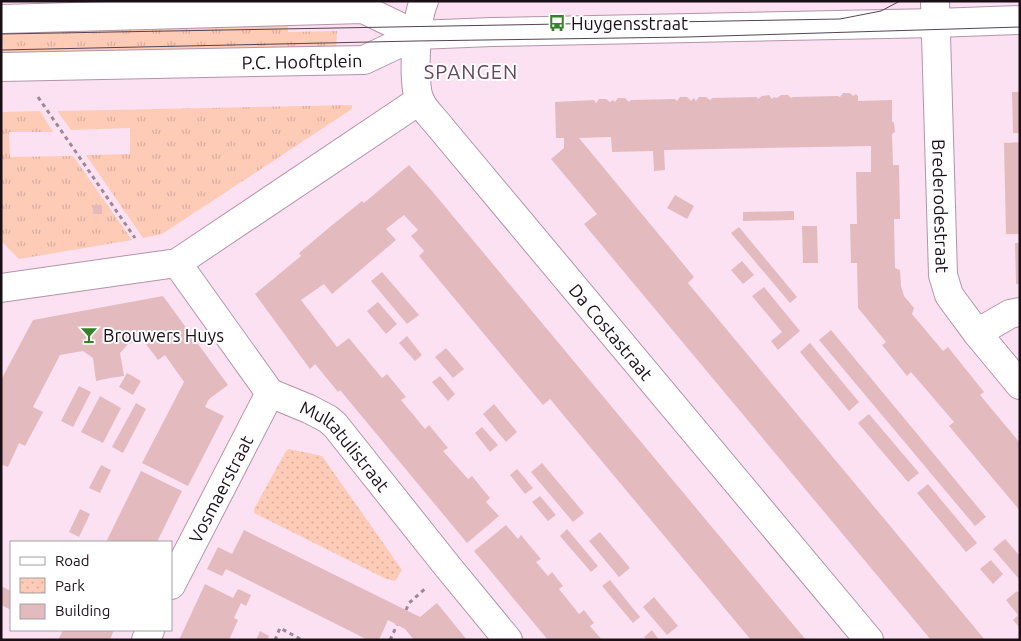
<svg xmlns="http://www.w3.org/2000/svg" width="1021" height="641" viewBox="0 0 1021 641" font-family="Ubuntu,sans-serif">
  <defs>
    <pattern id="grass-tufts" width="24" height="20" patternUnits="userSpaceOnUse" patternTransform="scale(1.25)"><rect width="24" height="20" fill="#fecbb7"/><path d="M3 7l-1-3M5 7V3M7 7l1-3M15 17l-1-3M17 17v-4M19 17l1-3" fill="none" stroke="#d9ad9d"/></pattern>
    <pattern id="park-dots" width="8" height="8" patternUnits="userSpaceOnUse" patternTransform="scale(1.25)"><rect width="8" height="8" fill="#fecbb7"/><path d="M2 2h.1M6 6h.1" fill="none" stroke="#d9ad9d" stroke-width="1.8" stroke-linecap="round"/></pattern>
  </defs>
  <rect width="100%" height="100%" fill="#fce1f3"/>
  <!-- grass -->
  <g fill="url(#grass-tufts)">
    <path d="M288,23V32L337,31L336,51L4,57L2,28Z"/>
    <path d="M352,105V109L162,234L143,238L86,155L130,154V128L71,130L57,111Z"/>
    <path d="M40,111L53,132H9L10,157L73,156L132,240L19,259L1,241V112Z"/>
  </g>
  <!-- park -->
  <path fill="url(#park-dots)" d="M289,449L322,456L402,570L395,581L386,579L254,513V509L286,451Z"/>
  <!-- building -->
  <g fill="#e3bbbf">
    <path d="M1012,92H1020V133H1013Z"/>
    <path d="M843,93H850L853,96L856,94L858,96V101L892,100V121L894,123L895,132L892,134L893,165H899L900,219H894L895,268L900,270L901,286L904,296L914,308L912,314L943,351L948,347L984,392L980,395L1020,443V511L949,426L954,422L911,372L907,376L882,345L886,342L858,308L857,263H851L850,224H857L856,172H871V146L664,150L665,170L654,171L653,151L612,152L611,137L579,138L694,277L688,283L985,640H931L584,224L597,214L551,159L564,148V138H556L555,102L594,100L596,103L599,99H606L610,102L613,100L615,102L618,98H625L629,102L631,100L675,99L677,101L680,97H687L691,101L694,98L696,101L699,97H706L710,100L712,98L757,97L758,99L762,96L769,95L772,99L774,97L777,98L781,95H788L791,98L793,97L838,96L840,97Z"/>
    <path d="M1020,142V234H1006L1004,143Z"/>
    <path d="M409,165L432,191L806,640H751L550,399L543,405L419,256L424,251L411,236L418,230L404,215L386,229L396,240L332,294L324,284L301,300L337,347L349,338L382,378L387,374L406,397L401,400L425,429L429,425L448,448L443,451L468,479L472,476L490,498L486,502L499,516L467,543L340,390L338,392L315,364L310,369L255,294L301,256L299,253L331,226L362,201L364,203Z"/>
    <path d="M675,195L694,206L687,219L667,208Z"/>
    <rect x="93" y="205" width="9" height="9"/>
    <path d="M794,211V220L743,221V212Z"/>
    <path d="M802,226H817L818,263H803Z"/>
    <path d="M739,227L797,297L790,303L731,233Z"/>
    <path d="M1015,243H1020V284H1016Z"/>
    <path d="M742,261L754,275L743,284L731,270Z"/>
    <path d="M382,272L419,315L407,324L371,281Z"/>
    <path d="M764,287L800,331L778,350L771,341L782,332L752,296Z"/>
    <path d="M163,296L228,385L209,399L205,407L224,416L188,486L142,463L184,382L165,355L158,360L143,340L128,344L120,353L124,376L110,378L96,381L93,358L83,351L60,355L33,407L43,412L25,446L19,443L8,467L3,465L1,468V380L33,320Z"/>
    <path d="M378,302L397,324L386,334L367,311Z"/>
    <path d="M831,330L986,517L975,526L819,340Z"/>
    <path d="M407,336L422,355L415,361L399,343Z"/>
    <path d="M810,343L859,402L849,411L800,352Z"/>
    <path d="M446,348L464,369L453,378L435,357Z"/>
    <path d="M127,373L141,381L133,395L119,387Z"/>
    <path d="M440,376L455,394L448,401L432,382Z"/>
    <path d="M79,386L91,392L73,427L61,421Z"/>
    <path d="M100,396L121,408L103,443L81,432Z"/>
    <path d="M136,403L146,409L123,453L112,447Z"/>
    <path d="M494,404L517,432L506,442L483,414Z"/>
    <path d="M869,414L919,473L908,482L858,423Z"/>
    <path d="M482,427L498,445L490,452L475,433Z"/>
    <path d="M542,463L584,513L573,522L531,472Z"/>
    <path d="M101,465L111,470L100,493L89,488Z"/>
    <path d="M517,469L533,488L525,494L510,475Z"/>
    <path d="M141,471L182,491L157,542H106Z"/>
    <path d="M928,484L977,543L966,552L917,493Z"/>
    <path d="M540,496L556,515L548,521L532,502Z"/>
    <path d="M80,509L90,514L79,537L69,532Z"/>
    <path d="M506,525L518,539L521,535L541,559L536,562L548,576L552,572L563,586L559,589L579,614L584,610L594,623L590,626L602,640H548L474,551Z"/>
    <path d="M567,529L598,566L591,572L560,536Z"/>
    <path d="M244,530L420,617L437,603L467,640H414L405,629L388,620L379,640H368L226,569L222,576L207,569L218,547L232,554Z"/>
    <path d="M600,532L630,568L619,577L589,541Z"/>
    <path d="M1005,539L1020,556V580L993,549Z"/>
    <path d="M991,560L1003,574L993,584L980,569Z"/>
    <path d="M610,580L640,617L633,623L602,586Z"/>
    <path d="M205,584L233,598L238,589L251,595L246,606L241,603L234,618L238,620L229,640H179Z"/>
    <path d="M1,586L11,591V610L1,605Z"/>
    <path d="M1017,591L1020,594V628L1013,620L1018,615L1006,600Z"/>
    <path d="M654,597L678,626L667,635L643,607Z"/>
    <path d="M63,630H114L110,640H58Z"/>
    <path d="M652,630L659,640H647L644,637Z"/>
    <path d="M260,631L269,636L267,640H256Z"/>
  </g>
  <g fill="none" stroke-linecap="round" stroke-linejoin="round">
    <!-- minor casing -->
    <g stroke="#b394a8" stroke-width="30">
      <g id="minor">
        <path id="s1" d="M424,1C416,18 412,84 420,101C424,110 435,120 441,128L869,640"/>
        <path id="s2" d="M935,1L943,275L949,295L957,306L977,333L1020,385"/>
        <path d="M1,19L363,9L417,35"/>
        <path id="s3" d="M1,67L364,60L417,35L492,32L936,23L1020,20"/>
        <path id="s4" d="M177,263L270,393L309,409L328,419L335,425L448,567L508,640"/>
        <path d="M1,288L177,263L420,100"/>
        <path d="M977,333L1010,314L1020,312"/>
        <path id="s5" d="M171,585L270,393"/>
        <path d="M146,640L150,630"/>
      </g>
    </g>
    <!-- path -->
    <g stroke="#9c8896" stroke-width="3" stroke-dasharray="4 4" stroke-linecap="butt">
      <path d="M38,97L135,238"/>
      <path d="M406,610L409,603L427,587"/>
      <path d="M275,640L280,628L302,640"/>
      <path d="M390,640L397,625"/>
    </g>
    <!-- minor -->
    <use href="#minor" stroke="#fff" stroke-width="28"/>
    <!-- tram -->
    <g stroke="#554550" stroke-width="1">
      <path d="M1,34L840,19L881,11L900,1"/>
      <path d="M1,50L416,41L687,37L1020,27"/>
    </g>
  </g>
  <!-- icons -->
  <defs>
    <g id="bus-bare" transform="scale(1.35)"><path d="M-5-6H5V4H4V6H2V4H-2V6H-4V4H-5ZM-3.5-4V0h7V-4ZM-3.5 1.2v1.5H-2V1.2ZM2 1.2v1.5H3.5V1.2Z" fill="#358028" stroke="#fff" stroke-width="2.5" paint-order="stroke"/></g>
    <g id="bar-bare" transform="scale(1.35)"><path d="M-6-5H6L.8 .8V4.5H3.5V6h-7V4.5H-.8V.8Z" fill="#358028" stroke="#fff" stroke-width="2.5" paint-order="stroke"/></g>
  </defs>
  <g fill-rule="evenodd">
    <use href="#bus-bare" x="557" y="23"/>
    <use href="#bar-bare" x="89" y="335"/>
  </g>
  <g text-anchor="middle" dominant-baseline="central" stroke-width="4" stroke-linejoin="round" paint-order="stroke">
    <!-- poi labels -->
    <g font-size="18" fill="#1b0f17" stroke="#fff" text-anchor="start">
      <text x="571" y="23">Huygensstraat</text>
      <text x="103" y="335">Brouwers Huys</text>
    </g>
    <!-- street labels -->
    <g font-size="18" fill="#1b0f17" stroke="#fff">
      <text stroke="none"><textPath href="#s3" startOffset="301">P.C. Hooftplein</textPath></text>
      <text stroke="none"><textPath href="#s2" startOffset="205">Brederodestraat</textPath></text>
      <text stroke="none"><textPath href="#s1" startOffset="401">Da Costastraat</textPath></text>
      <text stroke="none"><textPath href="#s4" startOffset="254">Multatulistraat</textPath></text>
      <text stroke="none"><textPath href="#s5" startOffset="108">Vosmaerstraat</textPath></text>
    </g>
    <!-- quarter labels -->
    <g font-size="20" letter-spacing="1" fill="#624659" stroke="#fff">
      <text x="471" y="71">SPANGEN</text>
    </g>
  </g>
  <!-- border -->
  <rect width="1021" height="641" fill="none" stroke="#1b0f17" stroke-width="5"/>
  <!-- legend -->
  <rect x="10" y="541" width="162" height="90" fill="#ffffff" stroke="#a49fa2"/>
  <rect x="20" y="557" width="25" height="8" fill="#ffffff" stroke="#a49fa2"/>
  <text x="55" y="566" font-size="15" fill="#1b0f17">Road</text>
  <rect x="20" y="578" width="25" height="15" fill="url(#park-dots)" stroke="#a49fa2"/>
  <text x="55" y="591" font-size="15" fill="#1b0f17">Park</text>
  <rect x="20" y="604" width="25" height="15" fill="#e3bbbf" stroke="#a49fa2"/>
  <text x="55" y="616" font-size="15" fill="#1b0f17">Building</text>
</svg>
